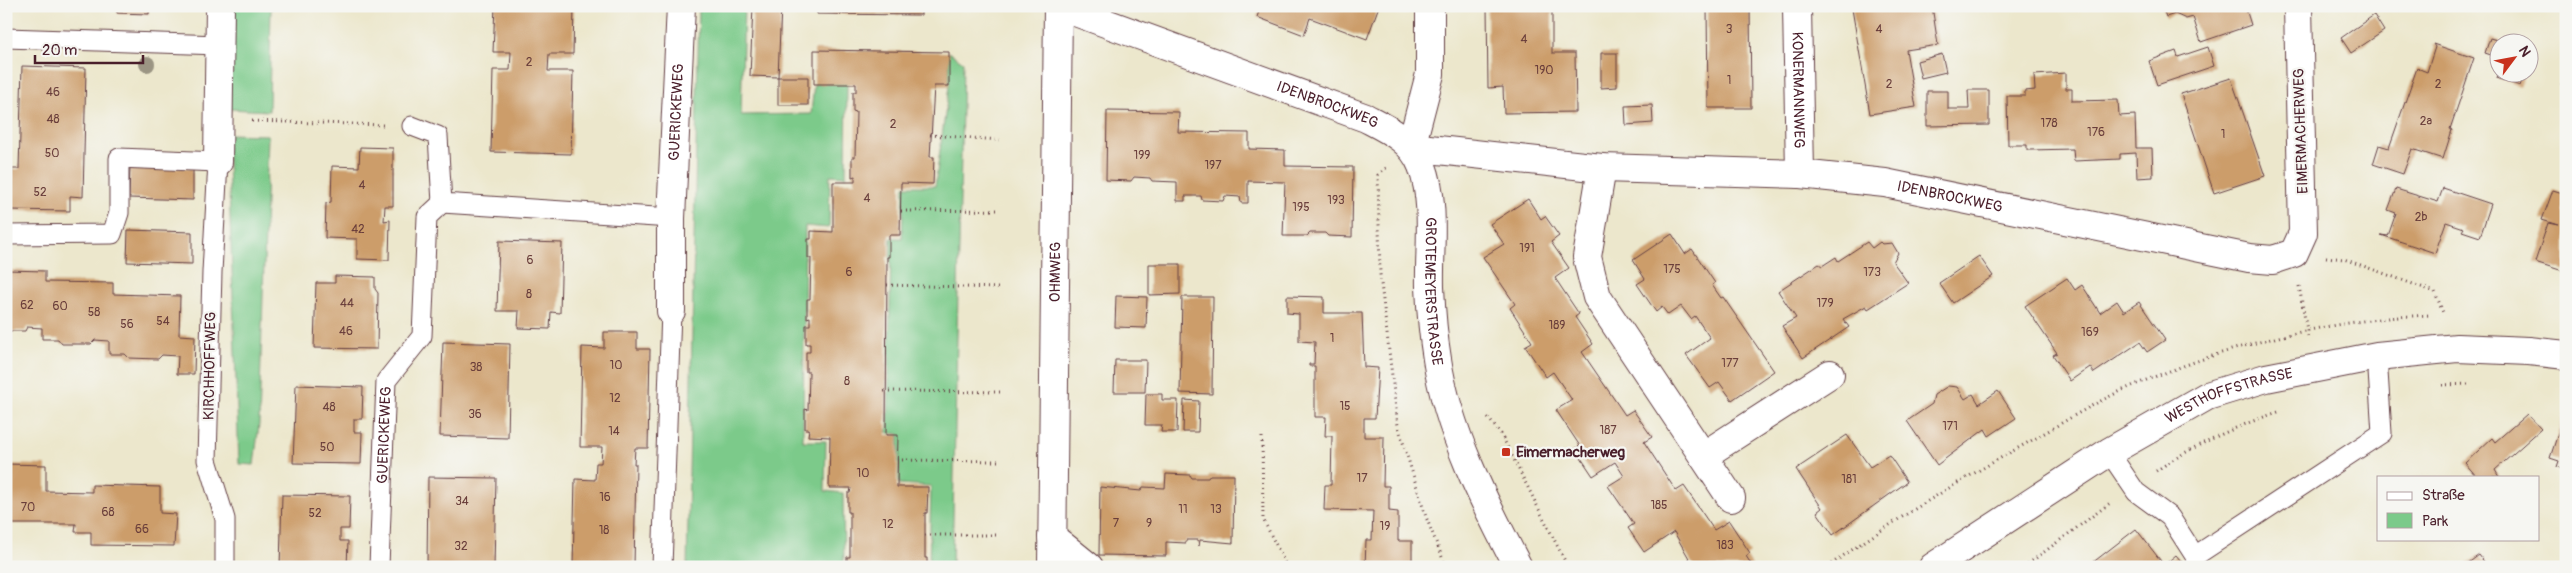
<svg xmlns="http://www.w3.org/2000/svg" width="2572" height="573" viewBox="0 0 2572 573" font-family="Pangolin,sans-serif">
  <rect width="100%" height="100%" fill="#f6f6f2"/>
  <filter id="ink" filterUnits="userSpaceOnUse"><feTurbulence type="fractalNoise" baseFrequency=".02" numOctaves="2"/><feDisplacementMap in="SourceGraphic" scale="10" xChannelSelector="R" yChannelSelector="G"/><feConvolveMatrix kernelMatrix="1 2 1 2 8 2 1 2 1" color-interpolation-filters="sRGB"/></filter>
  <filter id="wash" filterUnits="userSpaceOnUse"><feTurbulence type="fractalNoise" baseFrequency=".0096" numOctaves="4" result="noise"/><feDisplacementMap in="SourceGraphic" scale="20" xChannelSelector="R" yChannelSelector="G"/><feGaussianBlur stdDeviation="1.12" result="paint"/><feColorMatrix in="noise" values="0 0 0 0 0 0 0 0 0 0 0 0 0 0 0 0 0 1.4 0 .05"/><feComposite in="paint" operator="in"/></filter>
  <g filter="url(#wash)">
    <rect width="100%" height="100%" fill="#ece7cc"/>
    <!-- green -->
    <g fill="#7bca8a" stroke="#62745a">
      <path d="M231,6H271L269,111L228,109Z"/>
      <path d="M699,6H744L741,115L811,114L814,84H847L846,176L830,175L829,228L805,226L803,441H826L825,491L843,493L844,567H687Z"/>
      <path d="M949,52L963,62L952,567H929L931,486L899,484V434L888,433L891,238H902L904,186H935L949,86Z"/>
      <path d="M227,134L268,135L259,424L254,465L239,464Z"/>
    </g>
    <g id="blocks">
      <!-- building -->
      <g fill="#cc9d6b">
        <path d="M117,6H149V14L117,13Z"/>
        <path d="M495,6H574L573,54H549L548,71H573L571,154L491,152L493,70H510L511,52H493Z"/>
        <path d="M753,6H781L778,77L750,76Z"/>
        <path d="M817,6H921V15L817,14Z"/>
        <path d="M1261,6H1379L1367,39L1310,18L1304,35L1257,17Z"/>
        <path d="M1487,6H1552V53H1575L1576,112L1504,113L1503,87L1488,88Z"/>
        <path d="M1707,6H1750L1751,108H1708Z"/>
        <path d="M1870,6H1932L1938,45L1906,50L1916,107L1870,114L1852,9Z"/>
        <path d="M2162,6H2245L2251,25L2201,42L2193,17L2186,19L2175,14L2166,17Z"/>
        <path d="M2374,15L2384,31L2351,53L2341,38Z"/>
        <path d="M2490,38L2500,41V58L2485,53Z"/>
        <path d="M2433,44L2474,58L2450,129L2452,130L2443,159L2412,149L2403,174L2373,164L2379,145L2389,148L2417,68L2427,72L2435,47Z"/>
        <path d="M2208,47L2214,66L2157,85L2149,61L2176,51L2178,57Z"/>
        <path d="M814,50L949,52V86H934L930,157H934L933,184L901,183L900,235H889V257H887L886,435H898L897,487H928L927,513H925V558H927V567H847V557H850V512H848V493H850L851,488H829L830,437L808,436L809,429H805V409L808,410L809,372H806V352H810V344H806V325H810V317L807,318V299H810L811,258H808V239H811V231L833,232V182H855V176L852,177V157H855L856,112L853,111V92H856V84H814Z"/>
        <path d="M1601,53H1617V87L1601,88Z"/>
        <path d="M1942,54L1946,72L1921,78L1917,61Z"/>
        <path d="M22,66L86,68L83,197L70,196V211L10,210L12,169H19Z"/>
        <path d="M2499,72H2525L2520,86L2497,78Z"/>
        <path d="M2565,72H2566V87L2561,85Z"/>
        <path d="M2066,73V89H2072V101L2118,100L2119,116L2135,115L2136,148H2152L2153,177L2137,178L2136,153L2120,154V159L2074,161L2073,149L2030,150H2027V145H2008L2007,96H2025V91L2035,90L2034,75Z"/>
        <rect x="778" y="77" width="30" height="28"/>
        <path d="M2231,78L2265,176L2214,193L2181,94Z"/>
        <path d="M1968,90H1989V125L1927,126V91H1948V109H1969Z"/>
        <path d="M1652,105L1653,123L1626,125L1625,106Z"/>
        <path d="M1107,111L1179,112L1178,132L1249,133V149L1285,150V166L1353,167L1352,237L1328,236L1325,233H1310L1307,236H1283L1285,182L1248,181V203H1241L1240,197L1225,196L1223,201L1202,200L1201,196H1185V201H1177V182L1152,181L1150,178L1134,177L1131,181L1106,180Z"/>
        <path d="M360,147L393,148V206H385L384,221L390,220L389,260L357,259V239L325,238L326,203L331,202L332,166L359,167Z"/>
        <path d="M130,166L193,168V200L129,198Z"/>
        <path d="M2443,188L2491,204L2480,237L2462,231L2464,228L2446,222L2435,253L2381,235L2388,236L2396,213L2388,210L2396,189L2438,202Z"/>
        <path d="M2553,190L2566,194L2563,212H2566V272L2535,262L2548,223L2558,225L2542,220Z"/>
        <path d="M1528,199L1541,219L1545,216L1559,236L1551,242L1569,268L1555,278L1579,314L1575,317L1593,344L1582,352L1625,415L1633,410L1652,437L1644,442L1676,491L1684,486L1714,530L1729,521L1750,553L1746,556L1753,567H1694L1674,532L1644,552L1628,528L1634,524L1608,486L1624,476L1615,462L1593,476L1575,449L1580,446L1556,410L1572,400L1553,372L1546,377L1525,346L1532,342L1510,308L1515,304L1483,257L1504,244L1490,224Z"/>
        <path d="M128,230L192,232V264L127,262Z"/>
        <path d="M1672,234L1685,254L1692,249L1715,283L1712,285L1721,298L1723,297L1774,371L1732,400L1719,382L1710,388L1686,355L1710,338L1695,316L1691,319L1681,306L1668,315L1662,307L1656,312L1637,284L1645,279L1633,260Z"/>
        <path d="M499,241L562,243L560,313L551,312L550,329L518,328L519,311H497Z"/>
        <path d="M1867,242L1872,248L1880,242L1882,244L1892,243L1898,253L1893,262L1908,283L1868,309L1866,306L1843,319L1849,327L1803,358L1782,326L1796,318L1778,291L1819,264L1822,266L1836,257L1838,261Z"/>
        <path d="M1979,256L1993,276L1953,303L1939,283Z"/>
        <path d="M1149,264H1180V294L1149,295Z"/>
        <path d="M6,270L45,271V282L113,283V294L180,296L179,335L195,336L194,374H177L178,356L162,355L158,359L129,358L125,354H109V341L95,340L91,344H62L58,339H42V328L27,327L25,331H6Z"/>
        <path d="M335,276L375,277V289L378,293L377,349L314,348L316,283H335Z"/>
        <path d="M2067,278L2075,290L2082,285L2100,313L2117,301L2124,312L2139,302L2165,340L2147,352L2140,342L2094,373L2090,367L2070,381L2053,355L2057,353L2025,306Z"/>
        <path d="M1116,296L1147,297L1146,328L1115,327Z"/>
        <path d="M1287,296L1324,297V313H1362L1364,367L1378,368L1375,418H1364V437H1384L1383,486H1389V511L1398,512V541H1412V564H1415V567H1365L1366,540H1372L1373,511L1324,510L1325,485H1331L1332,436H1325L1326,417H1315V366H1309V364H1314L1315,342L1299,341V314L1287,313Z"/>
        <path d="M1182,297H1213L1212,394L1180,393Z"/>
        <path d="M604,332H637V349H650L648,448H635L634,464H636L634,567H573L575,479L595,480L596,463H601L602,447H580L582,347L604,348Z"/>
        <path d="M443,342L510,344L508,438L440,436Z"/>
        <path d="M1115,360H1146L1145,392H1114Z"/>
        <path d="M296,385L363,387L362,419H354V432H362L361,464L293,463Z"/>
        <path d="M1948,386L1957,387L1965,399L1973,394L1979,404L1998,391L2016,418L1989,436L1985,429L1937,465L1907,421L1932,404L1934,395Z"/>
        <path d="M1146,394H1162V400H1178L1177,432H1161L1162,425H1145Z"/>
        <path d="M1184,400L1199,401L1198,432H1183Z"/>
        <path d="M2565,412H2566V470L2557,467L2559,461L2550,458Z"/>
        <path d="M2527,414L2541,429L2495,470L2499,477H2477L2465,463L2492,438L2495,442Z"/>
        <path d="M1847,435L1870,467L1889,455L1907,482L1833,535L1817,512L1822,508L1796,469Z"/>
        <path d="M6,464L46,465V491L92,492V485L160,487V513L176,514L174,546L91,545V532H75L76,524H6Z"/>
        <path d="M1166,474L1190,475L1192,478H1208L1210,475H1234L1233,543L1200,540L1199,546L1198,540H1186V543L1166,542V556L1099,555L1100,487L1141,491L1143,487L1165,488Z"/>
        <path d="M428,477L496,478L494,567H427Z"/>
        <path d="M282,495L350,496L349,529H340V541H348L347,567H280Z"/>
        <path d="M2136,529L2164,565L2176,555L2186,567H2087Z"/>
        <path d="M2479,555L2488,567H2463Z"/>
      </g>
    </g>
  </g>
  <g filter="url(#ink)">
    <use href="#blocks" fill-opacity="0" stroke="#623d43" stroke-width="1"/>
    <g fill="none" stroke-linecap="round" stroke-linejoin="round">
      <!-- service casing -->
      <g stroke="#623d43" stroke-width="21">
        <g id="service">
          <path d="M6,38L220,45"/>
          <path d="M412,126L438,136L442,203L671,218"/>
          <path d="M6,235L112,234L119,213V158L218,162L212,272L207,460L225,519V567"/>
          <path d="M2109,452L2136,492L2170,517L2195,556L2382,433L2377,356"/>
          <path id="s1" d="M379,567L386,381L422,336L427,217L442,203"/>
          <path d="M662,567L671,311"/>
        </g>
      </g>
      <!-- minor casing -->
      <g stroke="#623d43" stroke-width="30">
        <g id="minor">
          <path id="s2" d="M1059,6L1366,118C1389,130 1412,140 1422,166C1436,203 1429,248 1430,287C1431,310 1433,335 1437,359C1447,429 1485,504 1518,567"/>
          <path id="s3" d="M1797,6L1800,174"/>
          <path id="s4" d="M1411,147L1602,168L1800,174L1885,183L2249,258L2273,260L2294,253L2303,233L2298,6"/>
          <path d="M1411,147L1430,74V6"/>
          <path d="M218,162L220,6"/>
          <path d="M1602,168L1587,257L1597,297L1703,456L1830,374"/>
          <path id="s5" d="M671,311V218L681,6"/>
          <path d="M1703,456L1731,498"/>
          <path d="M1052,537L1089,567"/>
          <path id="s6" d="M1052,567L1058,6"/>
        </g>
      </g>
      <!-- tertiary casing -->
      <g stroke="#623d43" stroke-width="30">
        <g id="tertiary">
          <path id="s7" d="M1933,567L2109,452L2207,396L2266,378L2377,356L2457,348L2529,351L2566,355"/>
        </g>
      </g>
      <!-- path -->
      <g stroke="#623d43" stroke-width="3" stroke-dasharray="1 4" stroke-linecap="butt">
        <path d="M252,121L385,125"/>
        <path d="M930,135L1000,140"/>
        <path d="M1386,168L1378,175L1380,275L1398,426L1426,517L1446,567"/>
        <path d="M901,211L1001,210"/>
        <path d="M2326,257L2344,259L2435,292L2444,315"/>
        <path d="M887,285L1000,288"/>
        <path d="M2299,286L2308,336"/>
        <path d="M2442,385L2470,384"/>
        <path d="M884,391L1001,392"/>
        <path d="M1488,418L1501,434L1568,567"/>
        <path d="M1262,437L1263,519L1287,567"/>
        <path d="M897,460L999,461"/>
        <path d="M2156,471C2195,444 2237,426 2281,411"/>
        <path d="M925,535H997"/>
        <path d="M1827,567C1894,520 1964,478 2036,438C2067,420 2099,400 2132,386C2227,346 2328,319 2431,315"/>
        <path d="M2024,567L2110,503"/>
      </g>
      <!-- service -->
      <use href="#service" stroke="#fff" stroke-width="19"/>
      <!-- minor -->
      <use href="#minor" stroke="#fff" stroke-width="28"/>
      <!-- tertiary -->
      <use href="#tertiary" stroke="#fff" stroke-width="28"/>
    </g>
    <!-- trees -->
    <circle fill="#9b9583" cx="147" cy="64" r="8"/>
  </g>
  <!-- markers -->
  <rect fill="#c8321e" stroke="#f6f6f2" stroke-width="2" x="1501" y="447" width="10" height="10" rx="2.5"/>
  <g text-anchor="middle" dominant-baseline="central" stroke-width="4.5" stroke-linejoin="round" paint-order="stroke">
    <!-- number labels -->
    <g font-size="12" fill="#6a3e3b">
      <text x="1729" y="29">3</text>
      <text x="1879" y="29">4</text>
      <text x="1524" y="39">4</text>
      <text x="529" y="62">2</text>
      <text x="1544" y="70">190</text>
      <text x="1729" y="80">1</text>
      <text x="1889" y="84">2</text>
      <text x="2438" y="84">2</text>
      <text x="53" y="92">46</text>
      <text x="53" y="119">48</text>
      <text x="2426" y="121">2a</text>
      <text x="2049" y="123">178</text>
      <text x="893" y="124">2</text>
      <text x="2096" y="132">176</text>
      <text x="2223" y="134">1</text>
      <text x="52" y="153">50</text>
      <text x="1142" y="155">199</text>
      <text x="1213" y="165">197</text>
      <text x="362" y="185">4</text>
      <text x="40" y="192">52</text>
      <text x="867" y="198">4</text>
      <text x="1336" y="200">193</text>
      <text x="1301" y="207">195</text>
      <text x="2421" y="217">2b</text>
      <text x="358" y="229">42</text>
      <text x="1527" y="248">191</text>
      <text x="530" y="260">6</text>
      <text x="1672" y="269">175</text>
      <text x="849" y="272">6</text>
      <text x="1872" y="272">173</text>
      <text x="529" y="294">8</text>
      <text x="347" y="303">44</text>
      <text x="1825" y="303">179</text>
      <text x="27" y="305">62</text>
      <text x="60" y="306">60</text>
      <text x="94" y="312">58</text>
      <text x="163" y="321">54</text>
      <text x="127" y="324">56</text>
      <text x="1557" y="325">189</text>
      <text x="346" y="331">46</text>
      <text x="2090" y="332">169</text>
      <text x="1332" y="338">1</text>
      <text x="1730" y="363">177</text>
      <text x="616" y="365">10</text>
      <text x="476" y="367">38</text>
      <text x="847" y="381">8</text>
      <text x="615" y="398">12</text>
      <text x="1345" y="406">15</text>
      <text x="329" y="407">48</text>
      <text x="475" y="414">36</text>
      <text x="1950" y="426">171</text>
      <text x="1608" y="430">187</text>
      <text x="614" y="431">14</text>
      <text x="327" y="447">50</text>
      <text x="863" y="473">10</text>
      <text x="1362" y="478">17</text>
      <text x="1849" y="479">181</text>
      <text x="605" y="497">16</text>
      <text x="462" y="501">34</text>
      <text x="1659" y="505">185</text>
      <text x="28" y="507">70</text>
      <text x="1183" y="509">11</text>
      <text x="1216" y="509">13</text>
      <text x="108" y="512">68</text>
      <text x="315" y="513">52</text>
      <text x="1116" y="523">7</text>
      <text x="1149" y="523">9</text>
      <text x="888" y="524">12</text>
      <text x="1385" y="526">19</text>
      <text x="142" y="529">66</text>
      <text x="604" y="530">18</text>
      <text x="1725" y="545">183</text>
      <text x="461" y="546">32</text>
    </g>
    <!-- street labels -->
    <g font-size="15" fill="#4a1f2b" stroke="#f6f6f2">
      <text stroke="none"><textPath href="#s3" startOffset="84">KONERMANNWEG</textPath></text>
      <text stroke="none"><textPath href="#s2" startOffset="286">IDENBROCKWEG</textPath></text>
      <text stroke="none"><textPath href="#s5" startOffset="199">GUERICKEWEG</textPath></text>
      <text transform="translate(2301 131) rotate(-92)">EIMERMACHERWEG</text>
      <text stroke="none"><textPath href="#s4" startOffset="542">IDENBROCKWEG</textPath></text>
      <text stroke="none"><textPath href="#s6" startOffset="295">OHMWEG</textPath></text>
      <text stroke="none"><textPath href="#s2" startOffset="529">GROTEMEYERSTRASSE</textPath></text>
      <text transform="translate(210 366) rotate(-89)">KIRCHHOFFWEG</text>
      <text stroke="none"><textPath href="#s7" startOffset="344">WESTHOFFSTRASSE</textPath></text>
      <text stroke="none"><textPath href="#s1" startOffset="132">GUERICKEWEG</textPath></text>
    </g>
    <!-- poi labels -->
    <g font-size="15" font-weight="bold" fill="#4a1f2b" stroke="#f6f6f2" text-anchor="start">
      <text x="1516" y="452">Eimermacherweg</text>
    </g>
  </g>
  <!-- margin -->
  <rect width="2572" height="573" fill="none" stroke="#f6f6f2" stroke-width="25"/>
  <!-- legend -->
  <rect x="2377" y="476" width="162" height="65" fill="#f6f6f2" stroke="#b1a0a2"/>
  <rect x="2387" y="492" width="25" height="8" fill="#ffffff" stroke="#b1a0a2"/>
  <text x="2422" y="500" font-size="15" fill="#4a1f2b">Straße</text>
  <rect x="2387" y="513" width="25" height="15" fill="#7bca8a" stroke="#b1a0a2"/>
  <text x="2422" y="526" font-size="15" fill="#4a1f2b">Park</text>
  <!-- north arrow -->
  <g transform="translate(2514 58) rotate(58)"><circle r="24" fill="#f6f6f2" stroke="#b1a0a2"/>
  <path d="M0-4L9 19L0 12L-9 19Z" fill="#c8321e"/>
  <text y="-8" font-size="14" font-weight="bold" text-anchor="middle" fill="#4a1f2b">N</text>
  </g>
  <!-- scale -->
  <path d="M35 55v8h108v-8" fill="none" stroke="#4a1f2b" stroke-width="2.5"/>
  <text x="42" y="55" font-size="15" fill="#4a1f2b" stroke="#f6f6f2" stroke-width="4" paint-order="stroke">20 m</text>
</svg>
